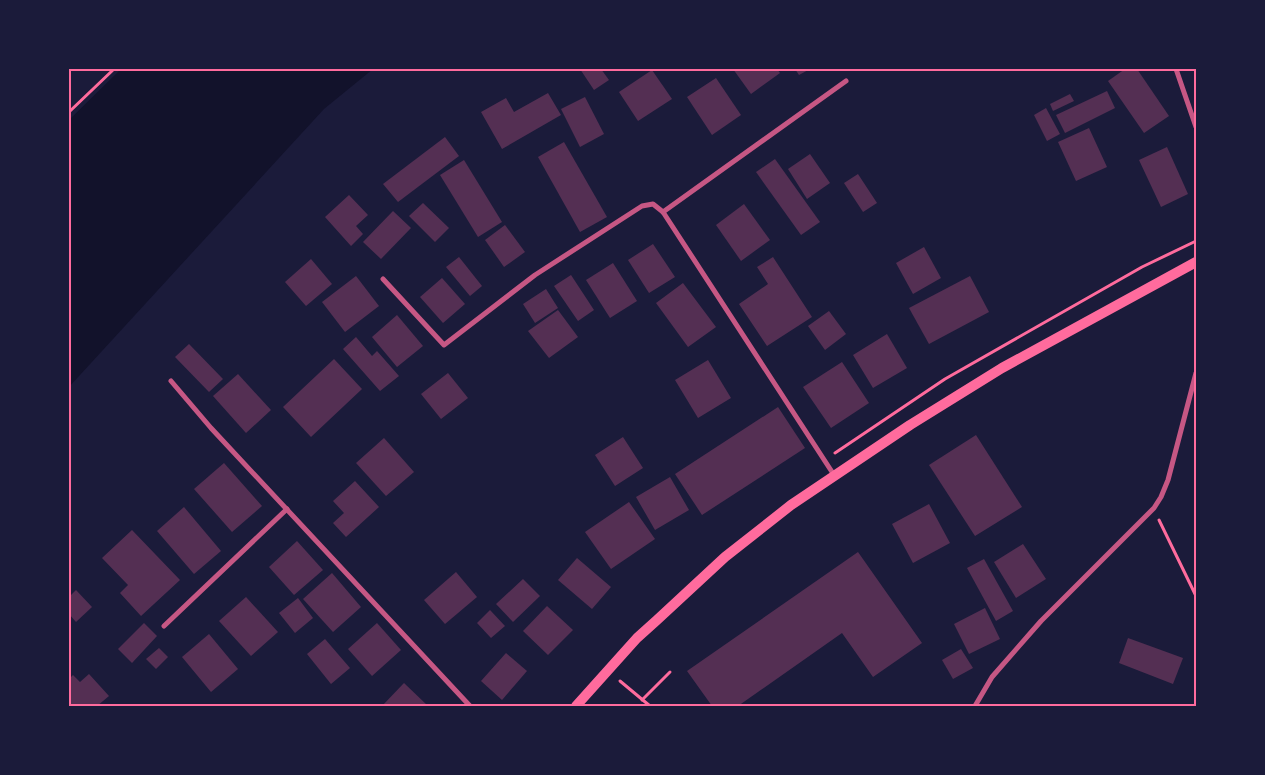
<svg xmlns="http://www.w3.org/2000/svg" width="1265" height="775" viewBox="0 0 1265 775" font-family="Arial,sans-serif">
  <rect width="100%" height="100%" fill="#1b1b3a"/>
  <!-- water -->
  <path fill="#12122b" d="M121,69H373L324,109L69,387V120Z"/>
  <!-- building -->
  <g fill="#542f53">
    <path d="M580,69H601L609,80L594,90Z"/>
    <path d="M733,69H777L780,73L751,94Z"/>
    <path d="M795,69H810L799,75Z"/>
    <path d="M1125,69H1137L1169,116L1144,133L1108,81Z"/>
    <path d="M652,70L672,99L638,121L619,92Z"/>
    <path d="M716,78L741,115L712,135L687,97Z"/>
    <path d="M1107,91L1115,108L1065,133L1056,115Z"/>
    <path d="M548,93L561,115L502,149L481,112L506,98L514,112Z"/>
    <path d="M1070,94L1074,101L1053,111L1050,104Z"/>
    <path d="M585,97L604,134L580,147L561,109Z"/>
    <path d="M1046,108L1060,134L1047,141L1034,115Z"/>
    <path d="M1089,128L1107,167L1076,181L1058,142Z"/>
    <path d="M445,137L459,156L398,202L383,184Z"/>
    <path d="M564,142L607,217L580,232L538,157Z"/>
    <path d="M1167,147L1188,194L1161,207L1139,160Z"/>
    <path d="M810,154L830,183L807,199L788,169Z"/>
    <path d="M775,159L820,222L801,235L756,172Z"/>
    <path d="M464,160L502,222L478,237L440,175Z"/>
    <path d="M858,174L877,203L863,212L844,183Z"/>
    <path d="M349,195L368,215L356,226L363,234L351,246L325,217Z"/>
    <path d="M423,203L449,228L435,242L409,216Z"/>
    <path d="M744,204L770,240L741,261L716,225Z"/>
    <path d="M393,211L411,228L381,259L363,242Z"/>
    <path d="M505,225L525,252L504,267L485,240Z"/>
    <path d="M653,244L675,277L649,293L628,260Z"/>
    <path d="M924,247L941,278L913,294L896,263Z"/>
    <path d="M459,257L482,286L470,296L446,267Z"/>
    <path d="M773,257L812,317L767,346L739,304L768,284L757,267Z"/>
    <path d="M311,259L332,284L306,306L285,282Z"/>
    <path d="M613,263L637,301L610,318L586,280Z"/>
    <path d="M571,275L594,310L578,321L554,286Z"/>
    <path d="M356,276L379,306L345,332L322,302Z"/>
    <path d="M970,276L989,312L929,344L909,308Z"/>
    <path d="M442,278L465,304L443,323L420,297Z"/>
    <path d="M683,283L716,327L688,347L656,303Z"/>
    <path d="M546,289L558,308L535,323L523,304Z"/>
    <path d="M558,310L578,337L549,358L528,331Z"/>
    <path d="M829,311L846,334L825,350L808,326Z"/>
    <path d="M397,315L423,346L397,367L372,337Z"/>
    <path d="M887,334L907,368L873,388L853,355Z"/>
    <path d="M356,337L372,356L377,351L399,376L380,391L343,349Z"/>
    <path d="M189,344L223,379L209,392L175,357Z"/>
    <path d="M334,359L362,389L311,437L283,407Z"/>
    <path d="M708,360L731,398L698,418L675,380Z"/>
    <path d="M842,362L869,403L831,428L803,387Z"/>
    <path d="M448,373L468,398L441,419L421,394Z"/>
    <path d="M238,374L271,410L246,433L213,396Z"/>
    <path d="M778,407L805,448L702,515L675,474Z"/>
    <path d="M976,435L1022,507L975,536L929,465Z"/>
    <path d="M623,437L643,468L615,486L595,455Z"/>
    <path d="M384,438L414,472L386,496L356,463Z"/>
    <path d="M224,463L262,506L232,532L194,489Z"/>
    <path d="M670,477L689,510L655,530L636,497Z"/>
    <path d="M355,481L379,507L346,537L333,523L344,513L333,501Z"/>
    <path d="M629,502L655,539L611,569L585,532Z"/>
    <path d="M929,504L950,543L913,563L892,524Z"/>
    <path d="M184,507L221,551L194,574L157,531Z"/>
    <path d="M132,530L180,580L141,616L120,593L128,585L102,558Z"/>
    <path d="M297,541L323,570L294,595L269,567Z"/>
    <path d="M1023,544L1046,579L1016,598L994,562Z"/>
    <path d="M858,552L922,643L873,677L842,633L738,706H712L687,671Z"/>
    <path d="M577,558L611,587L592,609L558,580Z"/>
    <path d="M984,559L1013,611L996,621L967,568Z"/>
    <path d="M456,572L477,597L445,624L424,600Z"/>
    <path d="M332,573L361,607L333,632L303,599Z"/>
    <path d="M523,579L540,596L513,622L496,604Z"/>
    <path d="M76,590L92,607L76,622L69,614V597Z"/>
    <path d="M246,597L278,632L251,656L219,621Z"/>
    <path d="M298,598L313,618L295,633L279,613Z"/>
    <path d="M547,606L573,630L548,655L523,631Z"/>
    <path d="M985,608L1000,639L969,654L954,624Z"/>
    <path d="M490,610L505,626L491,638L477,623Z"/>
    <path d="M144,623L157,636L132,663L118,649Z"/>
    <path d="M377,623L401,650L372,676L348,649Z"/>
    <path d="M209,634L238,669L211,692L182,657Z"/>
    <path d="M1128,638L1183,658L1173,684L1119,663Z"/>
    <path d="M325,639L350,668L331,684L307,654Z"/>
    <path d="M159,648L168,657L156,669L146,659Z"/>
    <path d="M961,649L973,668L953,679L942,660Z"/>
    <path d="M506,653L527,671L502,700L481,681Z"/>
    <path d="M89,674L109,696L97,706H69V679L73,675L80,682Z"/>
    <path d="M404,683L428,706H382Z"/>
  </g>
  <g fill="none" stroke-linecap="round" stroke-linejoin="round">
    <!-- path -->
    <g stroke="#ff6b9d" stroke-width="3">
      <path d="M69,112L114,69"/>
      <path d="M835,453L945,379L1142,267L1196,241"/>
      <path d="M1159,520L1196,596"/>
      <path d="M620,681L650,706"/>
      <path d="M642,700L670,672"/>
    </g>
    <!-- minor -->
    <g stroke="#c65784" stroke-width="5">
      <path d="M1176,69L1196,127"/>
      <path d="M663,212L846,81"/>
      <path d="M383,279L444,345L535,275L642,206L653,204L663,212L834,475"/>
      <path d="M171,381L211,428L470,706"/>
      <path d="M164,626L287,509"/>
      <path d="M975,706L992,677L1041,621L1154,508L1161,497L1168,480L1196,373"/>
    </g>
    <!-- secondary -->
    <path stroke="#ff6b9d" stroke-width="10" d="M576,706L637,638L657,620L725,557L791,505L910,425L1002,368L1196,262"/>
  </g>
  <!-- border -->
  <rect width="1265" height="775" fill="none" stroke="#1b1b3a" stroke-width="140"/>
  <rect x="70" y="70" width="1125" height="635" fill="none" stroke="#ff6b9d" stroke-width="2"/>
</svg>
